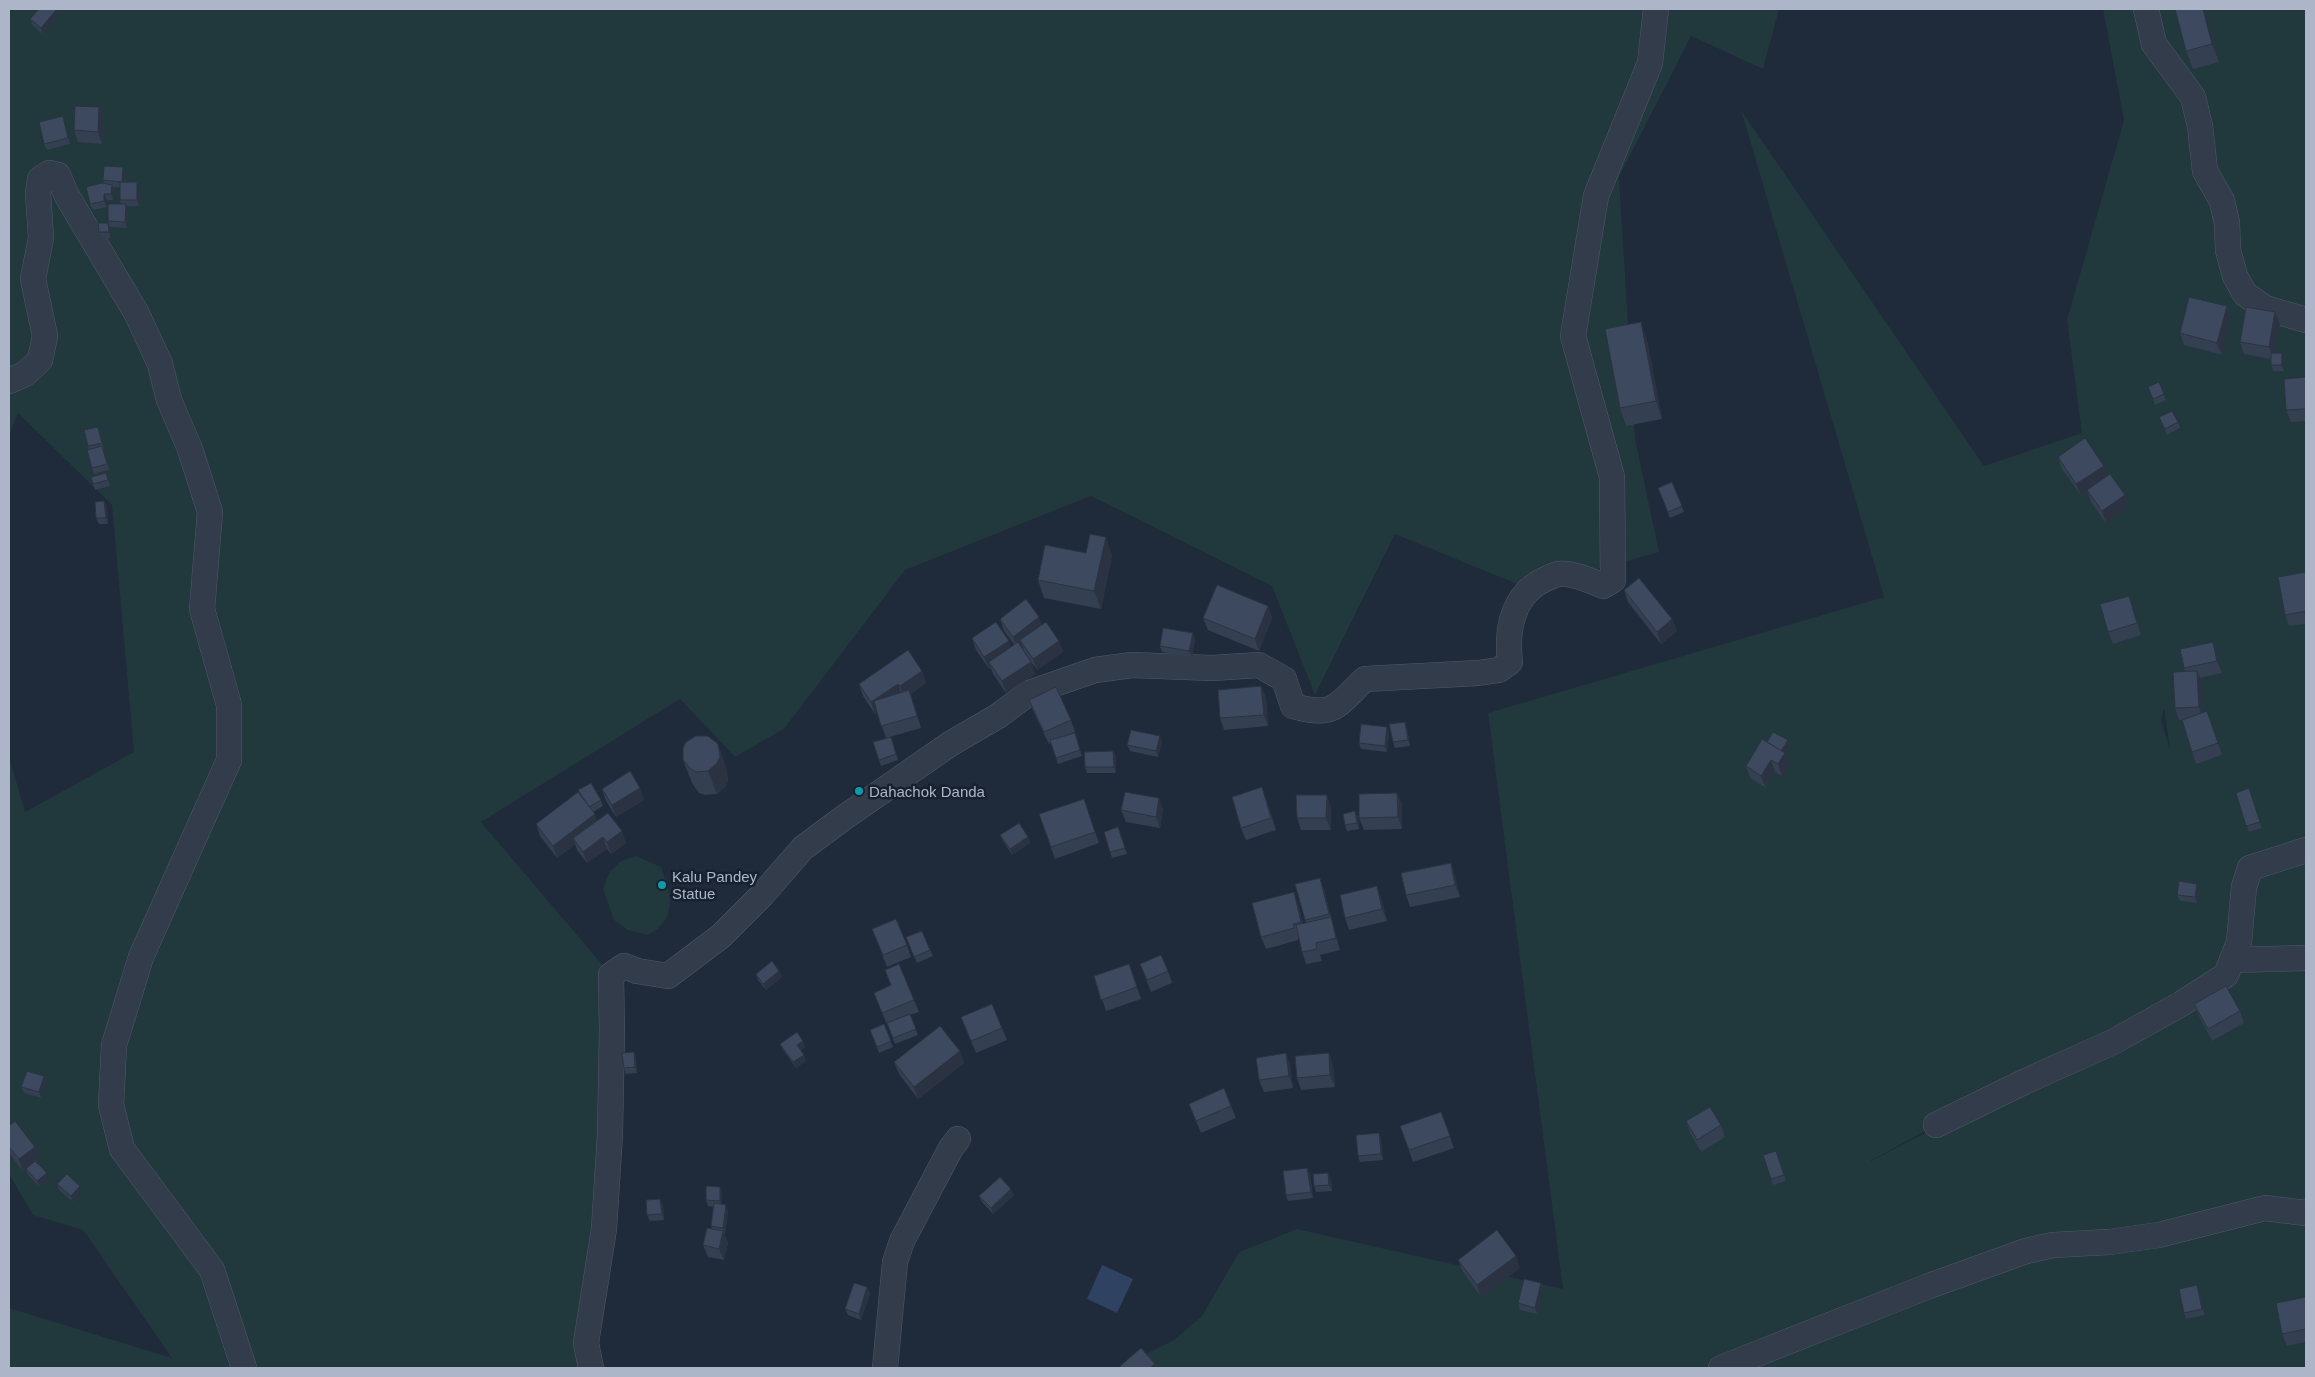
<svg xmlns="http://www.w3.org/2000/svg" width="2315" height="1377" viewBox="0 0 2315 1377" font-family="Arial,sans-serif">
  <rect width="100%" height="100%" fill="#1f2a3b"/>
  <!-- green -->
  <g fill="#21383c" fill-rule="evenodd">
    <path d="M9,9H1779L1763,69L1691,36L1619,177L1635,438L1659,552L1529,589L1395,534L1315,695L1272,586L1091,496L905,570L784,729L735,757L680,699L481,822L611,975L591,1368H9V1308L172,1358L83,1230L33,1215L9,1174V756L25,812L134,752L112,505L18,413L9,435Z"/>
    <path d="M2103,9H2306V1368H1117L1174,1340L1202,1316L1239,1252L1297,1229L1563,1289L1488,713L1884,597L1741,110L1984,466L2082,433L2067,320L2124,120ZM2164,708L2170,749L2161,721ZM1987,1101L1871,1161H1870L1936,1125Z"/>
    <path d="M636,856L661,867C671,894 679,918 648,935L628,930L614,920L603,889L609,873L621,861Z"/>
  </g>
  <!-- water -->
  <path fill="#2f4262" d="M1102,1265L1133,1279L1117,1313L1087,1299Z"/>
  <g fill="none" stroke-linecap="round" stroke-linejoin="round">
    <!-- street casing -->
    <g stroke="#505969" stroke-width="26">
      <g id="street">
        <path d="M2146,9L2154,44L2193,97L2200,126L2205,171L2222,201L2227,223L2228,250L2235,276L2245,294L2265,308L2306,320"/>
        <path d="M9,381L25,374L40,360L45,336L33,279L41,238L38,193L40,179L49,173L58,175L67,196L137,314L160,364L169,400L190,449L210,512L202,609L229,705V760L141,957L114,1045L111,1105L122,1149L212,1270L244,1368"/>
        <path d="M2232,960L2306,958"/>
        <path d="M1936,1125L2026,1081L2113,1042L2181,1004L2226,975L2239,942L2244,887L2250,868L2306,850"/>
        <path d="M591,1368L586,1343L604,1229L610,1134L612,1030L611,975L624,966L637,971L668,976L721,936L762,895L803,848L842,819L950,744L998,716L1029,693L1095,670L1132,665L1212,668L1259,665L1284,679L1293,706C1335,718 1336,706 1365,679L1478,673L1499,670L1510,662C1506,628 1513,592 1548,578C1551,577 1555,574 1559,574C1570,572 1592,581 1603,586L1613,580L1612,477L1573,336L1596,196L1650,63L1656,9"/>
        <path d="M885,1368L895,1262L902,1241L951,1148L958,1139"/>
        <path d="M1721,1368L1929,1286L2026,1251L2053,1245L2109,1242L2159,1235L2265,1208L2306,1213"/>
      </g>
    </g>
    <!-- street -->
    <use href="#street" stroke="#333c4b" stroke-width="25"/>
  </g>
  <!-- wall -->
  <g fill="#343f51">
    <path d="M39,9H58L60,14L43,34L32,25L30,19Z"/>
    <path d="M2205,9L2219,62L2193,69L2186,51Z"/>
    <path d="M99,107L104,119L102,144L78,142L74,130Z"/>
    <path d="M63,116L70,144L47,150L44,144Z"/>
    <path d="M123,167L125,173V182L139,189V206H126L128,210L127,228L110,227L111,238H101L99,232L108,223V221L121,204L120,200V187H113L114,191L113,200H107V207L93,210L90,204L104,183L103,180Z"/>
    <path d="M2227,306L2231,318L2222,355L2184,345L2180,333Z"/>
    <path d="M2275,312L2280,324L2275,353H2282L2284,359V371H2273L2271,365V359L2244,354L2240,342Z"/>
    <path d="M1647,340L1662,419L1626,426L1620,408Z"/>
    <path d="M2306,377V421L2291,422L2286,410Z"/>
    <path d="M2159,382L2166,400L2155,405L2148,387Z"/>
    <path d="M2159,417L2178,422L2180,428L2167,435Z"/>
    <path d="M98,427L104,449H103L109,470L94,474L92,468L88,446Z"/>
    <path d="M2058,457L2108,475L2125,495L2129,507L2106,523L2091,502L2088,492L2081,496L2062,469Z"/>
    <path d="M108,479L110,486L95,490L93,484Z"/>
    <path d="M1672,482L1684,512L1670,518L1658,488Z"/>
    <path d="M104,501L107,507L108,524H99L96,518Z"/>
    <path d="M1086,553L1112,555L1101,609L1044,598L1038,580Z"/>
    <path d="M2306,572V624L2289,626L2285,615Z"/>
    <path d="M1624,590L1672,619L1677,631L1661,644L1628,602Z"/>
    <path d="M2129,596L2141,635L2113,644L2108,632Z"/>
    <path d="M1268,606L1272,618L1259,651L1208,630L1203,618Z"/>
    <path d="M1000,619L1042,624L1059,641L1063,652L1037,670L1024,652L1022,645L1020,646L1031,662L1035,674L1006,693L993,674L991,668L989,669L976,650L972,638L1011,647L1014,644L1004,631Z"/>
    <path d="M1195,639L1192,657L1162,652L1160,646Z"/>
    <path d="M2213,642L2217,654L2222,673L2200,678L2202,683L2203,713L2211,723L2222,755L2196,764L2182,720H2179L2175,708L2185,671L2184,668Z"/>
    <path d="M922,671L926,683L911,694L921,728L886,738L877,712L875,714L863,696L859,684Z"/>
    <path d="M1261,686L1266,698L1268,726L1224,730L1220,718Z"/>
    <path d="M1029,700L1071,720L1075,732L1070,734L1075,733L1082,756L1058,764L1051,743L1049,744L1033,711Z"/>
    <path d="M1387,727L1389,733L1387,752L1361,749L1359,743Z"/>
    <path d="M1407,728L1410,746L1395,748L1393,742Z"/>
    <path d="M891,737L898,760L881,766L873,742Z"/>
    <path d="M1788,740L1790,746L1785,753L1790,765L1782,776L1775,772L1766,788L1750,778L1746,766Z"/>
    <path d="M1162,742L1158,757L1130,751L1127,745Z"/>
    <path d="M718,744L726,768L728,780L726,786L717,794L705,795L699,793L692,783L683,760Z"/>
    <path d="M1113,751L1116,757V773H1087L1085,767Z"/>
    <path d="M2249,788L2262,828L2249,832L2236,793Z"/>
    <path d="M602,789L644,800L616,817L606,801Z"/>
    <path d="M578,790L601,800L603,806L593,812L597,821L626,843L611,854L607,849L587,863L577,850L575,844L557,858L540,836L536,824L580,794Z"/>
    <path d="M1397,793L1402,804V829L1364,830L1359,818Z"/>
    <path d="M1159,798L1163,810L1160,828L1126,822L1121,810Z"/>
    <path d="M1084,799L1099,843L1055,859L1039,814Z"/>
    <path d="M1266,799L1276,830L1246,840L1241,828Z"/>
    <path d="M1331,807V830H1301L1297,818Z"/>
    <path d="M1358,817L1359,829L1347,831L1345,825Z"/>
    <path d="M1118,827L1127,854L1112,858L1104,832Z"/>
    <path d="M1000,835L1028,837L1030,843L1012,855L1003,841Z"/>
    <path d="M1455,875L1460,897L1410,907L1406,895Z"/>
    <path d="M1320,878L1324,890L1340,950L1320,955L1322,961L1306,964L1302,952L1298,936V940L1266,949L1261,937L1298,904L1303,924L1306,923L1295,884Z"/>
    <path d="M2199,890L2197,903L2180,901L2177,895Z"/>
    <path d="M1381,898L1387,921L1349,930L1345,918Z"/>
    <path d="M872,929L907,945L911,957L887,967Z"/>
    <path d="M922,931L933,956L917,963L906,937Z"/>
    <path d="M1129,964L1141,999L1106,1011L1094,976Z"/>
    <path d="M1140,964L1168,971L1172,983L1151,992Z"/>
    <path d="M885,970L914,1000L919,1012L910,1015L918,1035L895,1044L874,993L891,986Z"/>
    <path d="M779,971L782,977L766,990L758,980L756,974Z"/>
    <path d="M2194,1004L2240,1011L2244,1023L2212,1041L2199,1016Z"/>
    <path d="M961,1017L1002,1028L1007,1040L976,1053Z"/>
    <path d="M884,1024L893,1047L879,1053L870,1030Z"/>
    <path d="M803,1041L805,1047L801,1050L806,1061L796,1068L783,1050L780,1044Z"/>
    <path d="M960,1051L964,1063L918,1099L899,1074L894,1062Z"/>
    <path d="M634,1052L636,1058L637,1073L626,1074L624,1068Z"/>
    <path d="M1286,1053L1290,1065L1293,1088L1264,1092L1259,1080Z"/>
    <path d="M1333,1065L1335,1087L1301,1090L1297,1078Z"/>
    <path d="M44,1076L46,1082L41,1098L24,1093L21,1087Z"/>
    <path d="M1189,1104L1231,1106L1236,1118L1201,1133Z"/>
    <path d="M1441,1112L1454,1148L1413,1162L1400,1126Z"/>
    <path d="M1686,1121L1721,1125L1725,1137L1701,1152L1690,1133Z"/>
    <path d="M9,1126L35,1147L39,1158L36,1161L49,1179L40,1187L28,1175L26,1169L23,1171L9,1153Z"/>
    <path d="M1379,1133L1381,1139L1383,1160L1360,1162L1358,1156Z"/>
    <path d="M1776,1151L1786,1181L1773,1185L1771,1179Z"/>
    <path d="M1307,1168L1310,1174L1313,1198L1288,1201L1286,1195Z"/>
    <path d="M1331,1179L1332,1191L1316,1192L1314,1186Z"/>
    <path d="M57,1184L80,1186L82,1192L73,1202L59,1190Z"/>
    <path d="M722,1193V1204L728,1211L725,1234H724L728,1243L724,1260L708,1257L703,1245L712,1229L711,1226L714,1207L708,1206L706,1200Z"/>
    <path d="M1014,1195L993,1214L982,1202L979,1196Z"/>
    <path d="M663,1205L664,1220L650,1221L647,1215Z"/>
    <path d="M1458,1260L1520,1268L1481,1297L1463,1272Z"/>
    <path d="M1541,1283L1543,1289L1537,1314L1520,1310L1518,1303Z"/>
    <path d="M867,1287L870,1294L861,1320L848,1315L845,1309Z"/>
    <path d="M2199,1291L2205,1315L2186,1319L2184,1313Z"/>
    <path d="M2306,1297V1342L2287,1346L2282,1334Z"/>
  </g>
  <!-- shaded-wall -->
  <g fill="#2b3342">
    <path d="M57,9L60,14L43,34L41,28Z"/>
    <path d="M2203,9H2205L2219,62L2212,44Z"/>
    <path d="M99,107L104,119L102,144L98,132Z"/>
    <path d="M123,167L125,173L124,188L122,182Z"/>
    <path d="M137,182L139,189V206L137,200Z"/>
    <path d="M112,185L114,191L113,200L111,194Z"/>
    <path d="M104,194L107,200V207L104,201Z"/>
    <path d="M126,204L128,210L127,228L125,222Z"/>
    <path d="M108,223L111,229V238L109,232Z"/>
    <path d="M2227,306L2231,318L2222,355L2217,343Z"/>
    <path d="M2275,312L2280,324L2274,359L2269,347Z"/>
    <path d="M1641,322L1647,340L1662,419L1656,401Z"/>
    <path d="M2282,353L2284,359V371L2282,365Z"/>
    <path d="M2104,466L2108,478L2081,496L2076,484Z"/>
    <path d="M2125,495L2129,507L2106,523L2102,511Z"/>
    <path d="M104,501L107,507L108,524L106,518Z"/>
    <path d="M1106,537L1112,555L1101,609L1094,591Z"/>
    <path d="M1268,606L1272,618L1259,651L1255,639Z"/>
    <path d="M1039,617L1044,629L1020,640L1022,645L1018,649L1013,637Z"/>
    <path d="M1672,619L1677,631L1661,644L1657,632Z"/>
    <path d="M1193,633L1195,639L1192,657L1189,651Z"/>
    <path d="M1009,641L1013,653L989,662L991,668L989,669L984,657Z"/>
    <path d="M1059,641L1063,652L1037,670L1033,659Z"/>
    <path d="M2213,642L2217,654L2222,673L2217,661Z"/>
    <path d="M1031,662L1035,674L1006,693L1002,681Z"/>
    <path d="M922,671L926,683L911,694L921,728L917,716L904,698L900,686Z"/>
    <path d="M2197,671L2202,683L2203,719L2199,707Z"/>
    <path d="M898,684L902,696L875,714L871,702Z"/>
    <path d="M1261,686L1266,698L1268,726L1264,715Z"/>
    <path d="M1405,722L1407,728L1410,746L1408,740Z"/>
    <path d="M1387,727L1389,733L1387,752L1385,746Z"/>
    <path d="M1160,736L1162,742L1158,757L1156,751Z"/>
    <path d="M1788,740L1790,746L1785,753L1790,765L1782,776L1778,764L1781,751Z"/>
    <path d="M718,744L726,768L728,780L726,786L717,794L708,771Z"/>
    <path d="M1113,751L1116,757V773L1114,767Z"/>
    <path d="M1771,760L1775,772L1766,788L1761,776Z"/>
    <path d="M640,788L644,800L616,817L612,805Z"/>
    <path d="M1397,793L1402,804V829L1398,817Z"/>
    <path d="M1327,795L1331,807V830L1326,818Z"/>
    <path d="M1159,798L1163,810L1160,828L1156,817Z"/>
    <path d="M1355,811L1358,817L1359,829L1357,823Z"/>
    <path d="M595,814L599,826L573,838L575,844L557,858L553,846Z"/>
    <path d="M622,831L626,843L611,854L607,842Z"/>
    <path d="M603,837L607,849L587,863L583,852Z"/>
    <path d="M1028,837L1030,843L1012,855L1010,849Z"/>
    <path d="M1451,863L1455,875L1460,897L1455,885Z"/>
    <path d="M1320,878L1324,890L1340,950L1336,938Z"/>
    <path d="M2197,884L2199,890L2197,903L2195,897Z"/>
    <path d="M1377,886L1381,898L1387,921L1382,909Z"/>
    <path d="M1294,892L1298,904L1306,934L1301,922Z"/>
    <path d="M779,971L782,977L766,990L763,984Z"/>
    <path d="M803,1041L805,1047L799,1051L797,1045Z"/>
    <path d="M960,1051L964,1063L918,1099L914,1087Z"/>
    <path d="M634,1052L636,1058L637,1073L635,1067Z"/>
    <path d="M1286,1053L1290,1065L1293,1088L1289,1076Z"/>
    <path d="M1329,1053L1333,1065L1335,1087L1330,1075Z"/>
    <path d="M804,1055L806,1061L796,1068L793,1062Z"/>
    <path d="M44,1076L46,1082L41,1098L39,1092Z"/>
    <path d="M1379,1133L1381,1139L1383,1160L1381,1154Z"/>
    <path d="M35,1147L39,1158L23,1171L19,1159Z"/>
    <path d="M1307,1168L1310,1174L1313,1198L1311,1192Z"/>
    <path d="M47,1173L49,1179L40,1187L37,1181Z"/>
    <path d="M1328,1173L1331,1179L1332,1191L1329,1185Z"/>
    <path d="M80,1186L82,1192L73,1202L71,1196Z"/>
    <path d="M720,1187L722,1193V1207L720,1201Z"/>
    <path d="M1011,1189L1014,1195L993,1214L991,1208Z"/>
    <path d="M660,1199L663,1205L664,1220L662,1214Z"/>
    <path d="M726,1205L728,1211L725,1234L723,1228Z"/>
    <path d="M723,1231L728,1243L724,1260L719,1249Z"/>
    <path d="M1516,1256L1520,1268L1481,1297L1477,1285Z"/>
    <path d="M1541,1283L1543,1289L1537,1314L1535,1308Z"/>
    <path d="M2197,1285L2199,1291L2205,1315L2202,1309Z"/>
    <path d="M867,1287L870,1294L861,1320L859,1314Z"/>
    <path d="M1155,1364L1157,1368H1150Z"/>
  </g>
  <!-- building -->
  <g fill="#3d495e" stroke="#2b3342">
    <path d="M39,9H57L41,28L30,19Z"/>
    <path d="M2175,9H2203L2212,44L2186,51Z"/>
    <path d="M75,106L99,107L98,132L74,130Z"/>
    <path d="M63,116L68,138L44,144L39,122Z"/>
    <path d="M104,166L123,167L122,182L103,180Z"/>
    <rect x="120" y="182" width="17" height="18"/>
    <path d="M102,183L112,185L111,194H104V201L90,204L86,187Z"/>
    <path d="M108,204H126L125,222L108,221Z"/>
    <path d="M98,223H108L109,232H99Z"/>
    <path d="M2189,297L2227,306L2217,343L2180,333Z"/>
    <path d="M2246,307L2275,312L2269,347L2240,342Z"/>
    <path d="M1641,322L1656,401L1620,408L1605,329Z"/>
    <rect x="2271" y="353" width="11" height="12"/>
    <path d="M2306,377V409L2286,410L2284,379Z"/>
    <path d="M2159,382L2164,394L2153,399L2148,387Z"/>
    <path d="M2172,411L2178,422L2165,429L2159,417Z"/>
    <path d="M98,427L102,443L88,446L84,430Z"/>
    <path d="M2085,438L2104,466L2076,484L2058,457Z"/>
    <path d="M102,446L107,464L92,468L87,450Z"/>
    <path d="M106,473L108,480L93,484L91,477Z"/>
    <path d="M2110,474L2125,495L2102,511L2087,490Z"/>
    <path d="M1672,482L1682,506L1668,512L1658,488Z"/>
    <path d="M104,501L106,518H96L95,502Z"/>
    <path d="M1090,534L1106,537L1094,591L1038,580L1045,545L1086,553Z"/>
    <path d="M2306,572V611L2285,615L2278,577Z"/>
    <path d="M1639,578L1672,619L1657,632L1624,590Z"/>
    <path d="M1217,585L1268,606L1255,639L1203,618Z"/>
    <path d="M2129,596L2137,623L2108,632L2100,604Z"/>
    <path d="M1026,599L1039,617L1013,637L1000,619Z"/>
    <path d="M996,622L1009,641L984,657L972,638Z"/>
    <path d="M1046,622L1059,641L1033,659L1020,640Z"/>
    <path d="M1163,628L1193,633L1189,651L1160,646Z"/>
    <path d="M1018,642L1031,662L1002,681L989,662Z"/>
    <path d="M2213,642L2217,661L2184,668L2180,649Z"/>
    <path d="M908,650L922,671L900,686L898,684L871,702L859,684Z"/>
    <path d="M2197,671L2199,707L2175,708L2173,672Z"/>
    <path d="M1261,686L1264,715L1220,718L1218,690Z"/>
    <path d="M1056,687L1071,720L1044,732L1029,700Z"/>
    <path d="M909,690L917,716L881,726L874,701Z"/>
    <path d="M2207,711L2218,743L2192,752L2182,720Z"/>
    <path d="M1405,722L1408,740L1393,742L1389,724Z"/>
    <path d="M1361,724L1387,727L1385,746L1359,743Z"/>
    <path d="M1131,730L1160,736L1156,751L1127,745Z"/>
    <path d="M1773,732L1788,740L1781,751L1767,742Z"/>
    <path d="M1075,733L1080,750L1056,758L1050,740Z"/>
    <path d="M696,736H708L718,744L720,757L717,763L708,771L696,772L691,769L683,760V748L686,742Z"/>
    <path d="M891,737L896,754L879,760L873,742Z"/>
    <path d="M1762,739L1785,753L1778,764L1771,760L1761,776L1746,766Z"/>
    <path d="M1113,751L1114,767H1085L1084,752Z"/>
    <path d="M630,771L640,788L612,805L602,789Z"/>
    <path d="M591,783L601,800L589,807L578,790Z"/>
    <path d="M1262,787L1271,818L1241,828L1232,797Z"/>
    <path d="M2249,788L2260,822L2246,826L2236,793Z"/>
    <path d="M578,792L595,814L553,846L536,824Z"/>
    <path d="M1125,792L1159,798L1156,817L1121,810Z"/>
    <path d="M1397,793L1398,817L1359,818V794Z"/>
    <path d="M1296,795H1327L1326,818H1297Z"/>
    <path d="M1084,799L1095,832L1051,847L1039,814Z"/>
    <path d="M1355,811L1357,823L1345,825L1343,814Z"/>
    <path d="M608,813L622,831L607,842L603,837L583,852L573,838Z"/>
    <path d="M1019,823L1028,837L1010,849L1000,835Z"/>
    <path d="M1118,827L1125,848L1110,852L1104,832Z"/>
    <path d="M1451,863L1455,885L1406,895L1401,873Z"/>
    <path d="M1320,878L1329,914L1305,920L1295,884Z"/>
    <path d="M2179,881L2197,884L2195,897L2177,895Z"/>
    <path d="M1377,886L1382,909L1345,918L1340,895Z"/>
    <path d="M1294,892L1301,922L1293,924L1294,928L1261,937L1252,903Z"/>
    <path d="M1331,917L1336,938L1316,943L1317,949L1302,952L1296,925Z"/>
    <path d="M896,919L907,945L883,955L872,929Z"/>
    <path d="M922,931L930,950L914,957L906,937Z"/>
    <path d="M1161,955L1168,971L1147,980L1140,964Z"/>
    <path d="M772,961L779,971L763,984L756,974Z"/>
    <path d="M899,964L914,1000L882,1013L874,993L891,985L885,970Z"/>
    <path d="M1129,964L1137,987L1101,1000L1094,976Z"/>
    <path d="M2226,986L2240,1011L2208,1029L2194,1004Z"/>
    <path d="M992,1004L1002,1028L971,1041L961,1017Z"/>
    <path d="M910,1014L916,1029L893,1038L887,1023Z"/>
    <path d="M884,1024L891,1041L877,1047L870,1030Z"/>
    <path d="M940,1026L960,1051L914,1087L894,1062Z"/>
    <path d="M797,1032L803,1041L797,1045L804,1055L793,1062L780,1044Z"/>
    <path d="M634,1052L635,1067L624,1068L622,1053Z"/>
    <path d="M1286,1053L1289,1076L1259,1080L1256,1058Z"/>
    <path d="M1329,1053L1330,1075L1297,1078L1295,1056Z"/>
    <path d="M27,1071L44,1076L39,1092L21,1087Z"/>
    <path d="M1224,1088L1231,1106L1196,1121L1189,1104Z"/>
    <path d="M1710,1107L1721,1125L1697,1140L1686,1121Z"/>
    <path d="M1441,1112L1450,1136L1409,1150L1400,1126Z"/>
    <path d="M15,1121L35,1147L19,1159L9,1147V1126Z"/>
    <path d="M1379,1133L1381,1154L1358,1156L1356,1135Z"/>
    <path d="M1776,1151L1784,1175L1771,1179L1763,1155Z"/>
    <path d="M35,1161L47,1173L37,1181L26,1169Z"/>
    <path d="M1307,1168L1311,1192L1286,1195L1283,1171Z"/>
    <path d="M1328,1173L1329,1185L1314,1186L1313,1174Z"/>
    <path d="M67,1174L80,1186L71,1196L57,1184Z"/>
    <path d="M1000,1177L1011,1189L991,1208L979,1196Z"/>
    <path d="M706,1186L720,1187V1201L706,1200Z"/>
    <path d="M660,1199L662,1214L647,1215L646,1200Z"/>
    <path d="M714,1203L726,1205L723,1228L711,1226Z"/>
    <path d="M707,1228L723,1231L719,1249L703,1245Z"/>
    <path d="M1497,1230L1516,1256L1477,1285L1458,1260Z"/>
    <path d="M1524,1279L1541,1283L1535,1308L1518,1303Z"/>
    <path d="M854,1283L867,1287L859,1314L845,1309Z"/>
    <path d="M2197,1285L2202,1309L2184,1313L2179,1289Z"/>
    <path d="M2306,1297V1329L2282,1334L2276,1303Z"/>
    <path d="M1141,1348L1155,1364L1150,1368H1122L1120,1366Z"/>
  </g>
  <!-- markers -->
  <g fill="#0f9aa8" stroke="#182130" stroke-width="2">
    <circle cx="859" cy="791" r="5"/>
    <circle cx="662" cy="885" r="5"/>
  </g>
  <g text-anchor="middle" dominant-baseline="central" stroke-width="5" stroke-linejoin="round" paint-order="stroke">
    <!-- poi labels -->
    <g font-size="15" fill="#adb6c8" stroke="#182130" text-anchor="start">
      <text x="869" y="791">Dahachok Danda</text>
      <text x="672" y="876">Kalu Pandey<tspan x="672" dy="17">Statue</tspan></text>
    </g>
  </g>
  <!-- border -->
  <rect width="2315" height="1377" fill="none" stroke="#adb6c8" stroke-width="20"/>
</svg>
